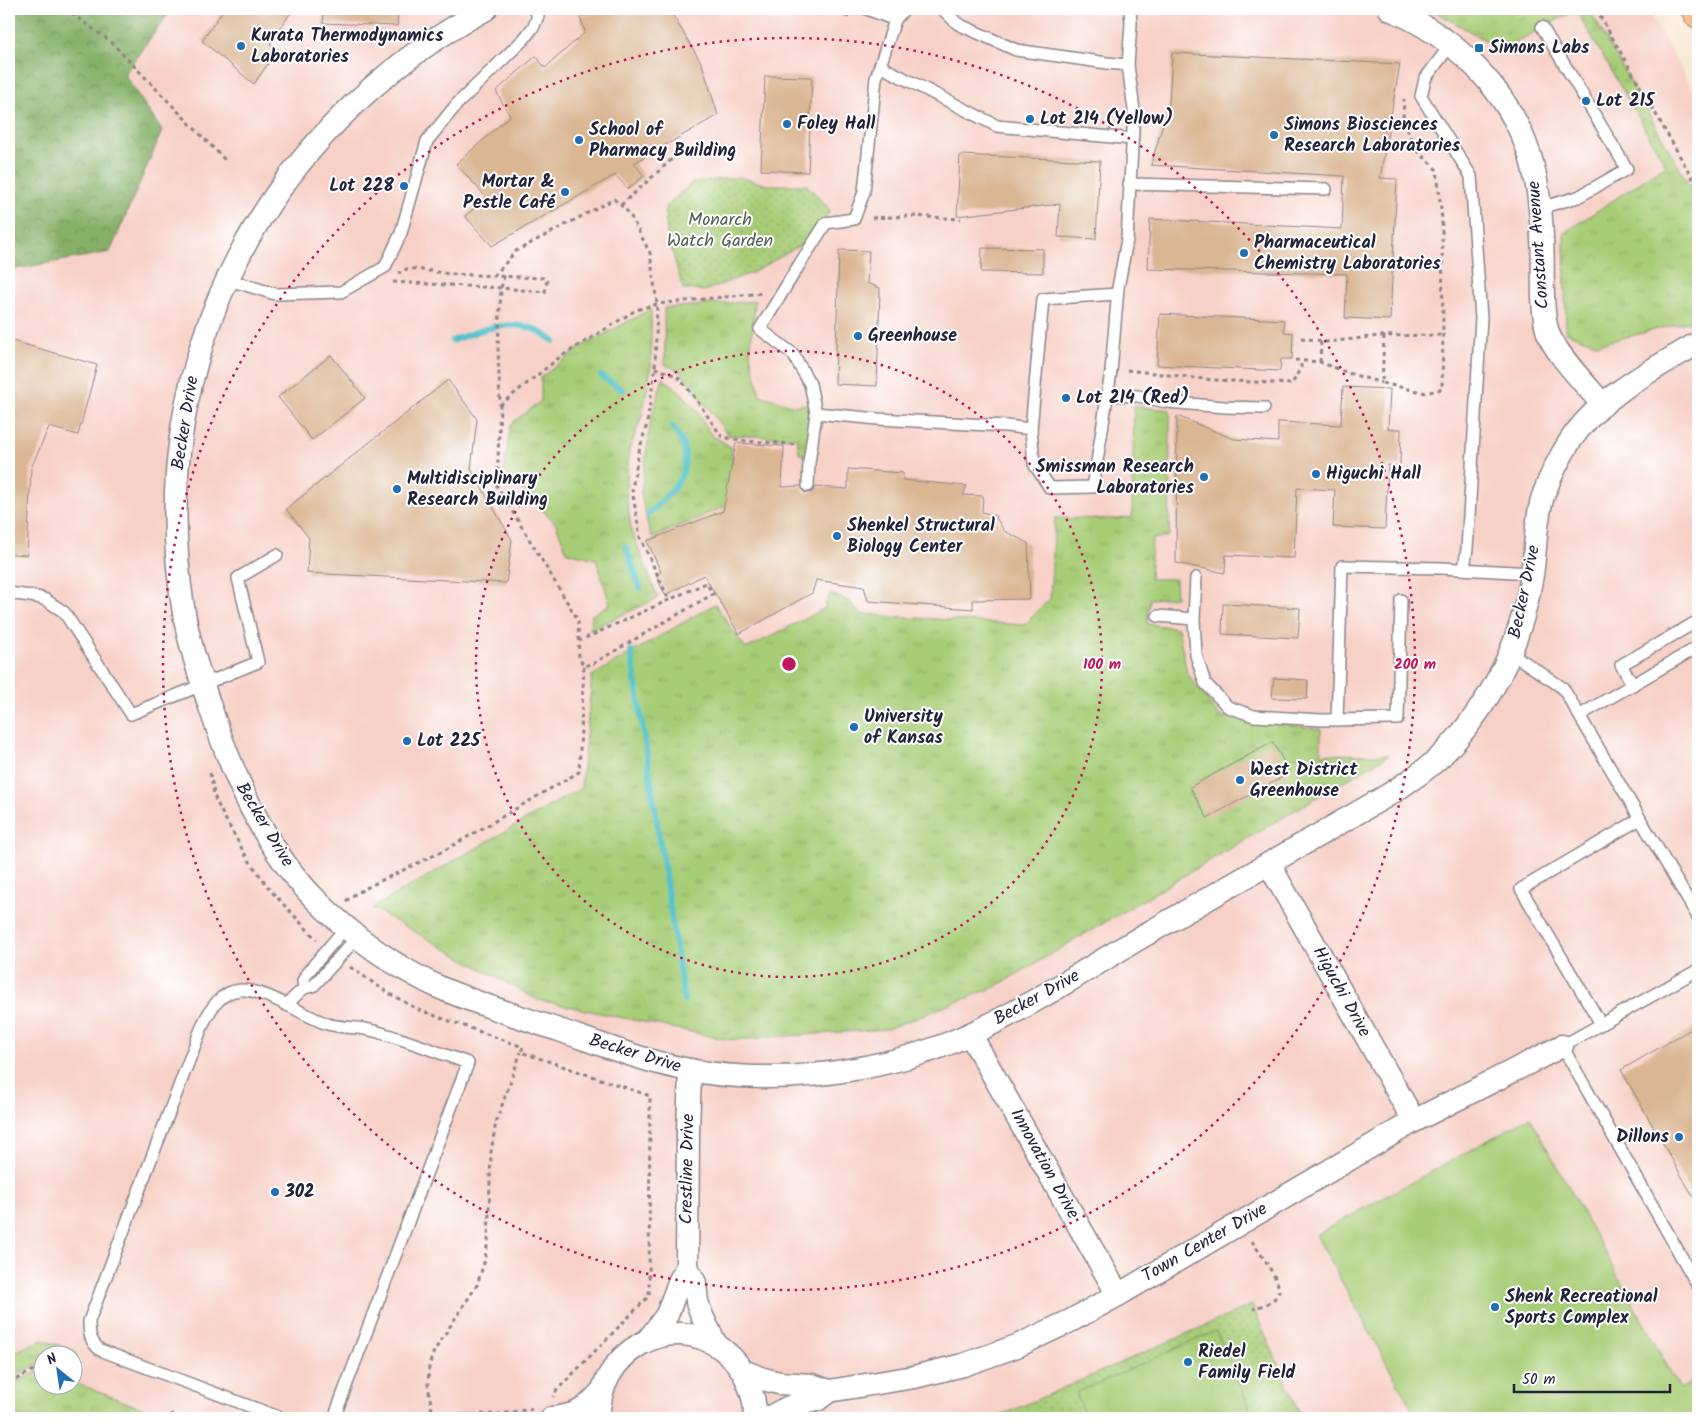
<svg xmlns="http://www.w3.org/2000/svg" width="1707" height="1427" viewBox="0 0 1707 1427" font-family="Kalam,sans-serif">
  <defs>
    <pattern id="grass-tufts" width="24" height="20" patternUnits="userSpaceOnUse" patternTransform="scale(1.25)"><rect width="24" height="20" fill="#a8cd77"/><path d="M3 7l-1-3M5 7V3M7 7l1-3M15 17l-1-3M17 17v-4M19 17l1-3" fill="none" stroke="#90b068"/></pattern>
    <pattern id="forest-crowns" width="20" height="18" patternUnits="userSpaceOnUse" patternTransform="scale(1.25)"><rect width="20" height="18" fill="#86b068"/><path d="M2 6a3 3 0 1 1 6 0M12 15a3 3 0 1 1 6 0" fill="none" stroke="#6d8f57"/></pattern>
    <pattern id="park-dots" width="8" height="8" patternUnits="userSpaceOnUse" patternTransform="scale(1.25)"><rect width="8" height="8" fill="#a8cd77"/><path d="M2 2h.1M6 6h.1" fill="none" stroke="#90b068" stroke-width="1.8" stroke-linecap="round"/></pattern>
  </defs>
  <rect width="100%" height="100%" fill="#fff"/>
  <filter id="ink" filterUnits="userSpaceOnUse"><feTurbulence type="fractalNoise" baseFrequency=".02" numOctaves="2"/><feDisplacementMap in="SourceGraphic" scale="10" xChannelSelector="R" yChannelSelector="G"/><feConvolveMatrix kernelMatrix="1 2 1 2 8 2 1 2 1" color-interpolation-filters="sRGB"/></filter>
  <filter id="wash" filterUnits="userSpaceOnUse"><feTurbulence type="fractalNoise" baseFrequency=".0096" numOctaves="4" result="noise"/><feDisplacementMap in="SourceGraphic" scale="20" xChannelSelector="R" yChannelSelector="G"/><feGaussianBlur stdDeviation="1.12" result="paint"/><feColorMatrix in="noise" values="0 0 0 0 0 0 0 0 0 0 0 0 0 0 0 0 0 1.4 0 .05"/><feComposite in="paint" operator="in"/></filter>
  <g filter="url(#wash)">
    <rect width="100%" height="100%" fill="#f7e7d3"/>
    <!-- built -->
    <path fill="#f7d1c8" fill-rule="evenodd" d="M9,9H1648L1698,99V1418H9ZM42,1354H72V1384H42Z"/>
    <!-- grass -->
    <g fill="url(#grass-tufts)" stroke="#657859">
      <path d="M1431,9H1589L1698,201V319L1598,344L1566,332L1564,233L1666,165L1576,10L1502,50Z"/>
      <path d="M755,301L750,354L760,395L794,406L809,404L810,459L799,453L797,438L728,435L681,372L665,364L664,308Z"/>
      <path d="M651,309V367L642,416L629,450L626,493L631,530L658,598L590,630L592,615L610,604L596,559L567,552L556,524L504,471L511,424L541,401V377L581,347Z"/>
      <path d="M663,378L680,391L697,411L711,435L731,447L735,502L652,538L647,522L641,493L651,419Z"/>
      <path d="M1134,406L1170,410L1169,536L1152,539L1150,579H1175L1176,597L1150,599L1147,624L1178,628L1187,673L1219,716L1321,729V754L1389,755L995,987L887,1029L729,1040L538,1000L372,908L581,788L592,676L715,604L746,649L824,609L830,594L850,602L860,614L1024,625L1050,599L1055,518L1118,519L1132,517Z"/>
      <path d="M43,1340L74,1350L77,1356L73,1366L72,1354H42V1362L9,1380V1355L36,1342Z"/>
      <path d="M42,1371V1384H72L73,1382L167,1418H9V1386L35,1373Z"/>
    </g>
    <!-- forest -->
    <path fill="url(#forest-crowns)" stroke="#546952" d="M9,9H172L124,74L162,131L110,252L9,270Z"/>
    <!-- park -->
    <g fill="url(#park-dots)" stroke="#657859">
      <path d="M740,177L767,185H807L830,210L812,238L754,272L704,291L683,289L667,234L665,207L692,183Z"/>
      <path d="M1252,1305L1302,1418H995Z"/>
    </g>
    <!-- pitch -->
    <g fill="#a8cd77" stroke="#657859">
      <path d="M1530,1117L1680,1389L1698,1379V1418H1417L1316,1235Z"/>
      <path d="M1216,1331L1254,1418H1087L1076,1393Z"/>
    </g>
    <g fill="none" stroke-linecap="round" stroke-linejoin="round">
      <!-- stream -->
      <g stroke="#55c3cb" stroke-width="6">
        <path d="M452,341C477,331 503,320 531,328C539,330 547,337 554,341"/>
        <path d="M601,376L623,390"/>
        <path d="M648,514C664,500 687,480 685,456C685,446 678,435 673,427"/>
        <path d="M626,547L640,588"/>
        <path d="M631,651L684,1000"/>
      </g>
    </g>
    <g id="blocks">
      <!-- building -->
      <g fill="#dab693">
        <path d="M224,9H293L270,44L278,49L254,84L202,41Z"/>
        <path d="M324,9H398L397,26L323,23Z"/>
        <path d="M605,9H669L702,64L718,115L634,163L644,176L628,189L615,175L492,246L465,216L487,198L456,164L510,116L496,91L536,56L545,68L585,32L580,17Z"/>
        <path d="M1172,53L1400,64L1380,178L1397,179L1390,320L1345,318L1347,274L1148,269L1150,219L1342,229L1344,176L1151,165L1169,103Z"/>
        <path d="M765,76L812,77L808,172L761,170Z"/>
        <path d="M960,155L1100,161L1096,239L1058,237L1060,204L957,216Z"/>
        <path d="M982,248L1043,249V273L981,272Z"/>
        <path d="M839,250L869,251L867,283L880,288L877,386L835,384Z"/>
        <path d="M1160,314L1284,320V332L1293,333L1292,359H1281L1280,371L1157,365Z"/>
        <path d="M9,340L97,365L78,435L49,427L31,468L27,555L9,554Z"/>
        <path d="M331,355L365,398L312,440L278,397Z"/>
        <path d="M448,380L477,419L471,469L512,540L506,583L307,573L309,538L286,509Z"/>
        <path d="M1343,387L1390,389L1388,429H1401L1400,466L1388,465L1385,529L1333,527L1335,490L1297,488L1294,558L1226,555L1225,573L1176,563L1177,416L1234,439L1278,442V422L1341,425Z"/>
        <path d="M736,443L784,446L782,487L801,486L804,492L807,493L812,492L815,487L848,489V469L903,473V480L967,486L963,495L983,496L982,512L995,516L1004,531L1028,543L1030,599L973,600V609L868,601L864,587L816,580L812,593L739,634L704,575L665,595L656,575L661,572L647,541L723,511Z"/>
        <path d="M1223,604L1300,608L1298,638L1222,634Z"/>
        <path d="M1274,678L1308,680L1307,699L1272,698Z"/>
        <path d="M1273,742L1290,773L1207,818L1190,787Z"/>
        <path d="M1698,1025V1205L1621,1070Z"/>
      </g>
    </g>
  </g>
  <g filter="url(#ink)">
    <use href="#blocks" fill-opacity="0" stroke="#8c8487" stroke-width="1"/>
    <g fill="none" stroke-linecap="round" stroke-linejoin="round">
      <!-- service casing -->
      <g stroke="#8c8487" stroke-width="14">
        <g id="service">
          <path d="M867,9L895,20"/>
          <path d="M942,9L958,24L1016,50L1107,63L1128,65"/>
          <path d="M1451,44L1425,79L1421,96L1471,176L1481,318L1467,549L1464,568"/>
          <path d="M880,66L997,126L1132,139"/>
          <path d="M1129,184L1326,189"/>
          <path d="M1540,208L1578,197L1627,169L1542,27"/>
          <path d="M226,279L275,294L341,292L385,267L401,233L427,141L457,104L524,39L534,26L538,16L535,9"/>
          <path d="M1117,294L1043,299L1031,429L1034,464L1050,488L1093,487L1111,372L1118,288L1127,240L1134,110L1128,65L1131,24L1130,9"/>
          <path d="M1107,395L1138,396L1167,402L1224,407L1264,408"/>
          <path d="M816,413L810,384L793,354L760,329L799,265L826,223L854,219L864,192L876,78L895,20L904,9"/>
          <path d="M808,486L809,463L816,413L878,419L1006,426L1031,429"/>
          <path d="M1196,578L1194,619L1196,655L1205,683L1228,707L1254,716L1321,720L1398,719L1401,600"/>
          <path d="M9,593L37,597L46,600L64,612L131,714L258,662L238,578L277,555"/>
          <path d="M1158,616L1194,619"/>
          <path d="M1511,653L1563,688L1698,917"/>
          <path d="M1633,685L1621,665L1698,621"/>
          <path d="M1580,715L1698,647"/>
          <path d="M1337,720L1342,566L1441,568L1532,573"/>
          <path d="M1698,970L1562,1046L1698,1286"/>
          <path d="M304,988L303,981L307,973L346,927"/>
          <path d="M286,1005L304,988L313,986L318,981L357,937"/>
          <path d="M1601,1024L1521,889L1640,819"/>
          <path d="M281,1418L100,1350C90,1341 89,1334 89,1321L203,1024C211,1008 221,991 241,990C264,989 303,1015 325,1023C340,1029 356,1026 370,1030C403,1038 436,1052 468,1063L334,1418"/>
        </g>
      </g>
      <!-- minor casing -->
      <g stroke="#8c8487" stroke-width="25">
        <g id="minor">
          <path d="M486,9C267,127 143,358 183,607C188,640 199,673 209,704C233,775 262,845 315,899C352,936 396,968 443,989C481,1005 520,1017 559,1030C591,1041 623,1053 655,1062C720,1080 789,1081 855,1069C888,1063 921,1055 952,1042C1017,1015 1077,975 1138,939C1222,891 1306,842 1390,794C1408,782 1427,770 1442,755C1491,705 1521,644 1532,575C1536,549 1535,521 1543,496C1550,477 1559,458 1570,441C1600,396 1652,370 1698,343"/>
          <path d="M1390,9C1454,36 1508,88 1530,156C1538,182 1541,210 1542,238C1544,265 1540,309 1548,333C1555,353 1588,387 1603,405"/>
          <path d="M1269,864L1414,1121"/>
          <path d="M970,1034L1118,1295"/>
          <path d="M690,1070L688,1132L687,1267L695,1283L697,1302L702,1316L716,1345"/>
          <path d="M648,1340L667,1315L679,1282L687,1267"/>
          <path d="M743,1371L763,1379L779,1383L812,1385L829,1391"/>
          <path d="M552,1418C579,1415 583,1411 601,1392"/>
          <path d="M599,1418C596,1355 668,1309 722,1349C732,1357 741,1366 746,1378C752,1391 756,1404 755,1418"/>
          <path d="M768,1418L785,1409L797,1404L817,1400L829,1391L914,1377L963,1365L1017,1346L1070,1321L1118,1295L1414,1121L1562,1046"/>
        </g>
      </g>
      <!-- trunk casing -->
      <g stroke="#8c8487" stroke-width="30">
        <path id="trunk" d="M1695,9L1698,14"/>
      </g>
      <!-- path -->
      <g stroke="#8c8487" stroke-width="3" stroke-dasharray="4 4" stroke-linecap="butt">
        <path d="M65,9L110,41L225,160"/>
        <path d="M722,9L724,10L726,9"/>
        <path d="M822,9L850,17"/>
        <path d="M1596,9L1698,188"/>
        <path d="M621,205L680,152"/>
        <path d="M872,218L911,216L961,219"/>
        <path d="M494,276L516,251L614,199L629,213L650,253L657,304L655,368L647,424L639,451L632,489L640,537L669,600"/>
        <path d="M504,276L501,288L498,347L500,405L497,486L578,620L579,658L584,666L594,663L713,594L706,583L579,641"/>
        <path d="M393,282L501,288L545,292L547,281L543,278L450,274L409,268L399,273"/>
        <path d="M1384,336L1382,383L1426,393L1442,389L1443,335L1442,220L1437,170L1414,147L1403,118L1404,99"/>
        <path d="M1301,338L1329,342L1378,336L1443,335"/>
        <path d="M1295,360L1320,362L1348,373L1382,383"/>
        <path d="M1320,362L1321,341"/>
        <path d="M655,368L677,376L693,395L722,437L746,441L792,444L795,447"/>
        <path d="M1127,370L1212,380L1292,384L1301,367V360"/>
        <path d="M500,405L560,357L636,310L657,304L762,293"/>
        <path d="M210,773L215,798L221,811L246,856L271,891L317,940"/>
        <path d="M346,901L355,894L372,885L445,850L579,772L584,666"/>
        <path d="M350,967L390,994L419,1010L523,1047L521,1052L650,1096L649,1296L557,1390L553,1397"/>
        <path d="M1252,1241C1258,1251 1280,1280 1279,1291C1278,1293 1276,1297 1275,1298C1270,1304 1260,1306 1253,1309"/>
        <path d="M9,1383L42,1366"/>
        <path d="M172,1413L174,1418"/>
        <path d="M433,1415L501,1414L532,1409"/>
        <path d="M433,1418L428,1385L429,1366L434,1351L477,1285L484,1263L488,1241L491,1152L496,1122L521,1052"/>
      </g>
      <!-- service -->
      <use href="#service" stroke="#fff" stroke-width="11"/>
      <!-- minor -->
      <use href="#minor" stroke="#fff" stroke-width="22"/>
      <!-- trunk -->
      <use href="#trunk" stroke="#f9bd89" stroke-width="28"/>
    </g>
  </g>
  <!-- distance rings -->
  <g fill="none" stroke="#c2185b" stroke-width="2.5" stroke-dasharray="2.5 5">
    <circle cx="789" cy="664" r="313"/>
    <circle cx="789" cy="664" r="626"/>
  </g>
  <!-- markers -->
  <g fill="#1f6fb2" stroke="#fff" stroke-width="2">
    <circle cx="241" cy="46" r="5"/>
    <rect x="1474" y="43" width="10" height="10" rx="2.5"/>
    <circle cx="1586" cy="101" r="5"/>
    <circle cx="1030" cy="119" r="5"/>
    <circle cx="787" cy="124" r="5"/>
    <circle cx="1274" cy="135" r="5"/>
    <circle cx="579" cy="140" r="5"/>
    <circle cx="404" cy="186" r="5"/>
    <circle cx="565" cy="192" r="5"/>
    <circle cx="1244" cy="253" r="5"/>
    <circle cx="858" cy="336" r="5"/>
    <circle cx="1066" cy="398" r="5"/>
    <circle cx="1316" cy="474" r="5"/>
    <circle cx="1204" cy="477" r="5"/>
    <circle cx="397" cy="489" r="5"/>
    <circle cx="837" cy="536" r="5"/>
    <circle cx="854" cy="727" r="5"/>
    <circle cx="407" cy="741" r="5"/>
    <circle cx="1240" cy="780" r="5"/>
    <circle cx="1679" cy="1137" r="5"/>
    <circle cx="275" cy="1192" r="5"/>
    <circle cx="1495" cy="1307" r="5"/>
    <circle cx="1188" cy="1362" r="5"/>
  </g>
  <g text-anchor="middle" dominant-baseline="central" stroke-width="4" stroke-linejoin="round" paint-order="stroke">
    <!-- poi labels -->
    <g font-size="18" font-weight="bold" fill="#22223b" stroke="#fff" text-anchor="start">
      <text x="251" y="36">Kurata Thermodynamics<tspan x="251" dy="21">Laboratories</tspan></text>
      <text x="1489" y="48">Simons Labs</text>
      <text x="1596" y="101">Lot 215</text>
      <text x="1040" y="119">Lot 214 (Yellow)</text>
      <text x="797" y="124">Foley Hall</text>
      <text x="1284" y="125">Simons Biosciences<tspan x="1284" dy="21">Research Laboratories</tspan></text>
      <text x="589" y="130">School of<tspan x="589" dy="21">Pharmacy Building</tspan></text>
      <text x="555" y="182" text-anchor="end">Mortar &amp;<tspan x="555" dy="21">Pestle Café</tspan></text>
      <text x="394" y="186" text-anchor="end">Lot 228</text>
      <text x="1254" y="243">Pharmaceutical<tspan x="1254" dy="21">Chemistry Laboratories</tspan></text>
      <text x="868" y="336">Greenhouse</text>
      <text x="1076" y="398">Lot 214 (Red)</text>
      <text x="1194" y="467" text-anchor="end">Smissman Research<tspan x="1194" dy="21">Laboratories</tspan></text>
      <text x="1326" y="474">Higuchi Hall</text>
      <text x="407" y="479">Multidisciplinary<tspan x="407" dy="21">Research Building</tspan></text>
      <text x="847" y="526">Shenkel Structural<tspan x="847" dy="21">Biology Center</tspan></text>
      <text x="864" y="717">University<tspan x="864" dy="21">of Kansas</tspan></text>
      <text x="417" y="741">Lot 225</text>
      <text x="1250" y="770">West District<tspan x="1250" dy="21">Greenhouse</tspan></text>
      <text x="1669" y="1137" text-anchor="end">Dillons</text>
      <text x="285" y="1192">302</text>
      <text x="1505" y="1297">Shenk Recreational<tspan x="1505" dy="21">Sports Complex</tspan></text>
      <text x="1198" y="1352">Riedel<tspan x="1198" dy="21">Family Field</tspan></text>
    </g>
    <!-- park labels -->
    <g font-size="18" fill="#515e50" stroke="#fff">
      <text x="720" y="220">Monarch<tspan x="720" dy="21">Watch Garden</tspan></text>
    </g>
    <!-- street labels -->
    <g font-size="18" fill="#22223b" stroke="#fff">
      <text transform="translate(1539 245) rotate(-94)">Constant Avenue</text>
      <text transform="translate(186 423) rotate(-81)">Becker Drive</text>
      <text transform="translate(1525 592) rotate(-78)">Becker Drive</text>
      <text transform="translate(264 825) rotate(59)">Becker Drive</text>
      <text transform="translate(1341 992) rotate(61)">Higuchi Drive</text>
      <text transform="translate(1037 998) rotate(-29)">Becker Drive</text>
      <text transform="translate(635 1054) rotate(17)">Becker Drive</text>
      <text transform="translate(1044 1164) rotate(61)">Innovation Drive</text>
      <text transform="translate(688 1169) rotate(-89)">Crestline Drive</text>
      <text transform="translate(1205 1243) rotate(-30)">Town Center Drive</text>
    </g>
  </g>
  <circle cx="789" cy="664" r="8" fill="#c2185b" stroke="#fff" stroke-width="2.5"/>
  <g font-size="15" text-anchor="middle" font-weight="bold" fill="#c2185b" stroke="#fff" stroke-width="4" stroke-linejoin="round" paint-order="stroke">
    <text x="1102" y="669">100 m</text>
    <text x="1415" y="669">200 m</text>
  </g>
  <!-- margin -->
  <rect width="1707" height="1427" fill="none" stroke="#fff" stroke-width="30"/>
  <!-- north arrow -->
  <g transform="translate(58 1370) rotate(330)"><circle r="24" fill="#ffffff" stroke="#a7a7b1"/>
  <path d="M0-4L9 19L0 12L-9 19Z" fill="#1f6fb2"/>
  <text y="-8" font-size="14" font-weight="bold" text-anchor="middle" fill="#22223b">N</text>
  </g>
  <!-- scale -->
  <path d="M1514 1384v8h156v-8" fill="none" stroke="#22223b" stroke-width="2.5"/>
  <text x="1522" y="1384" font-size="15" fill="#22223b" stroke="#ffffff" stroke-width="4" paint-order="stroke">50 m</text>
</svg>
